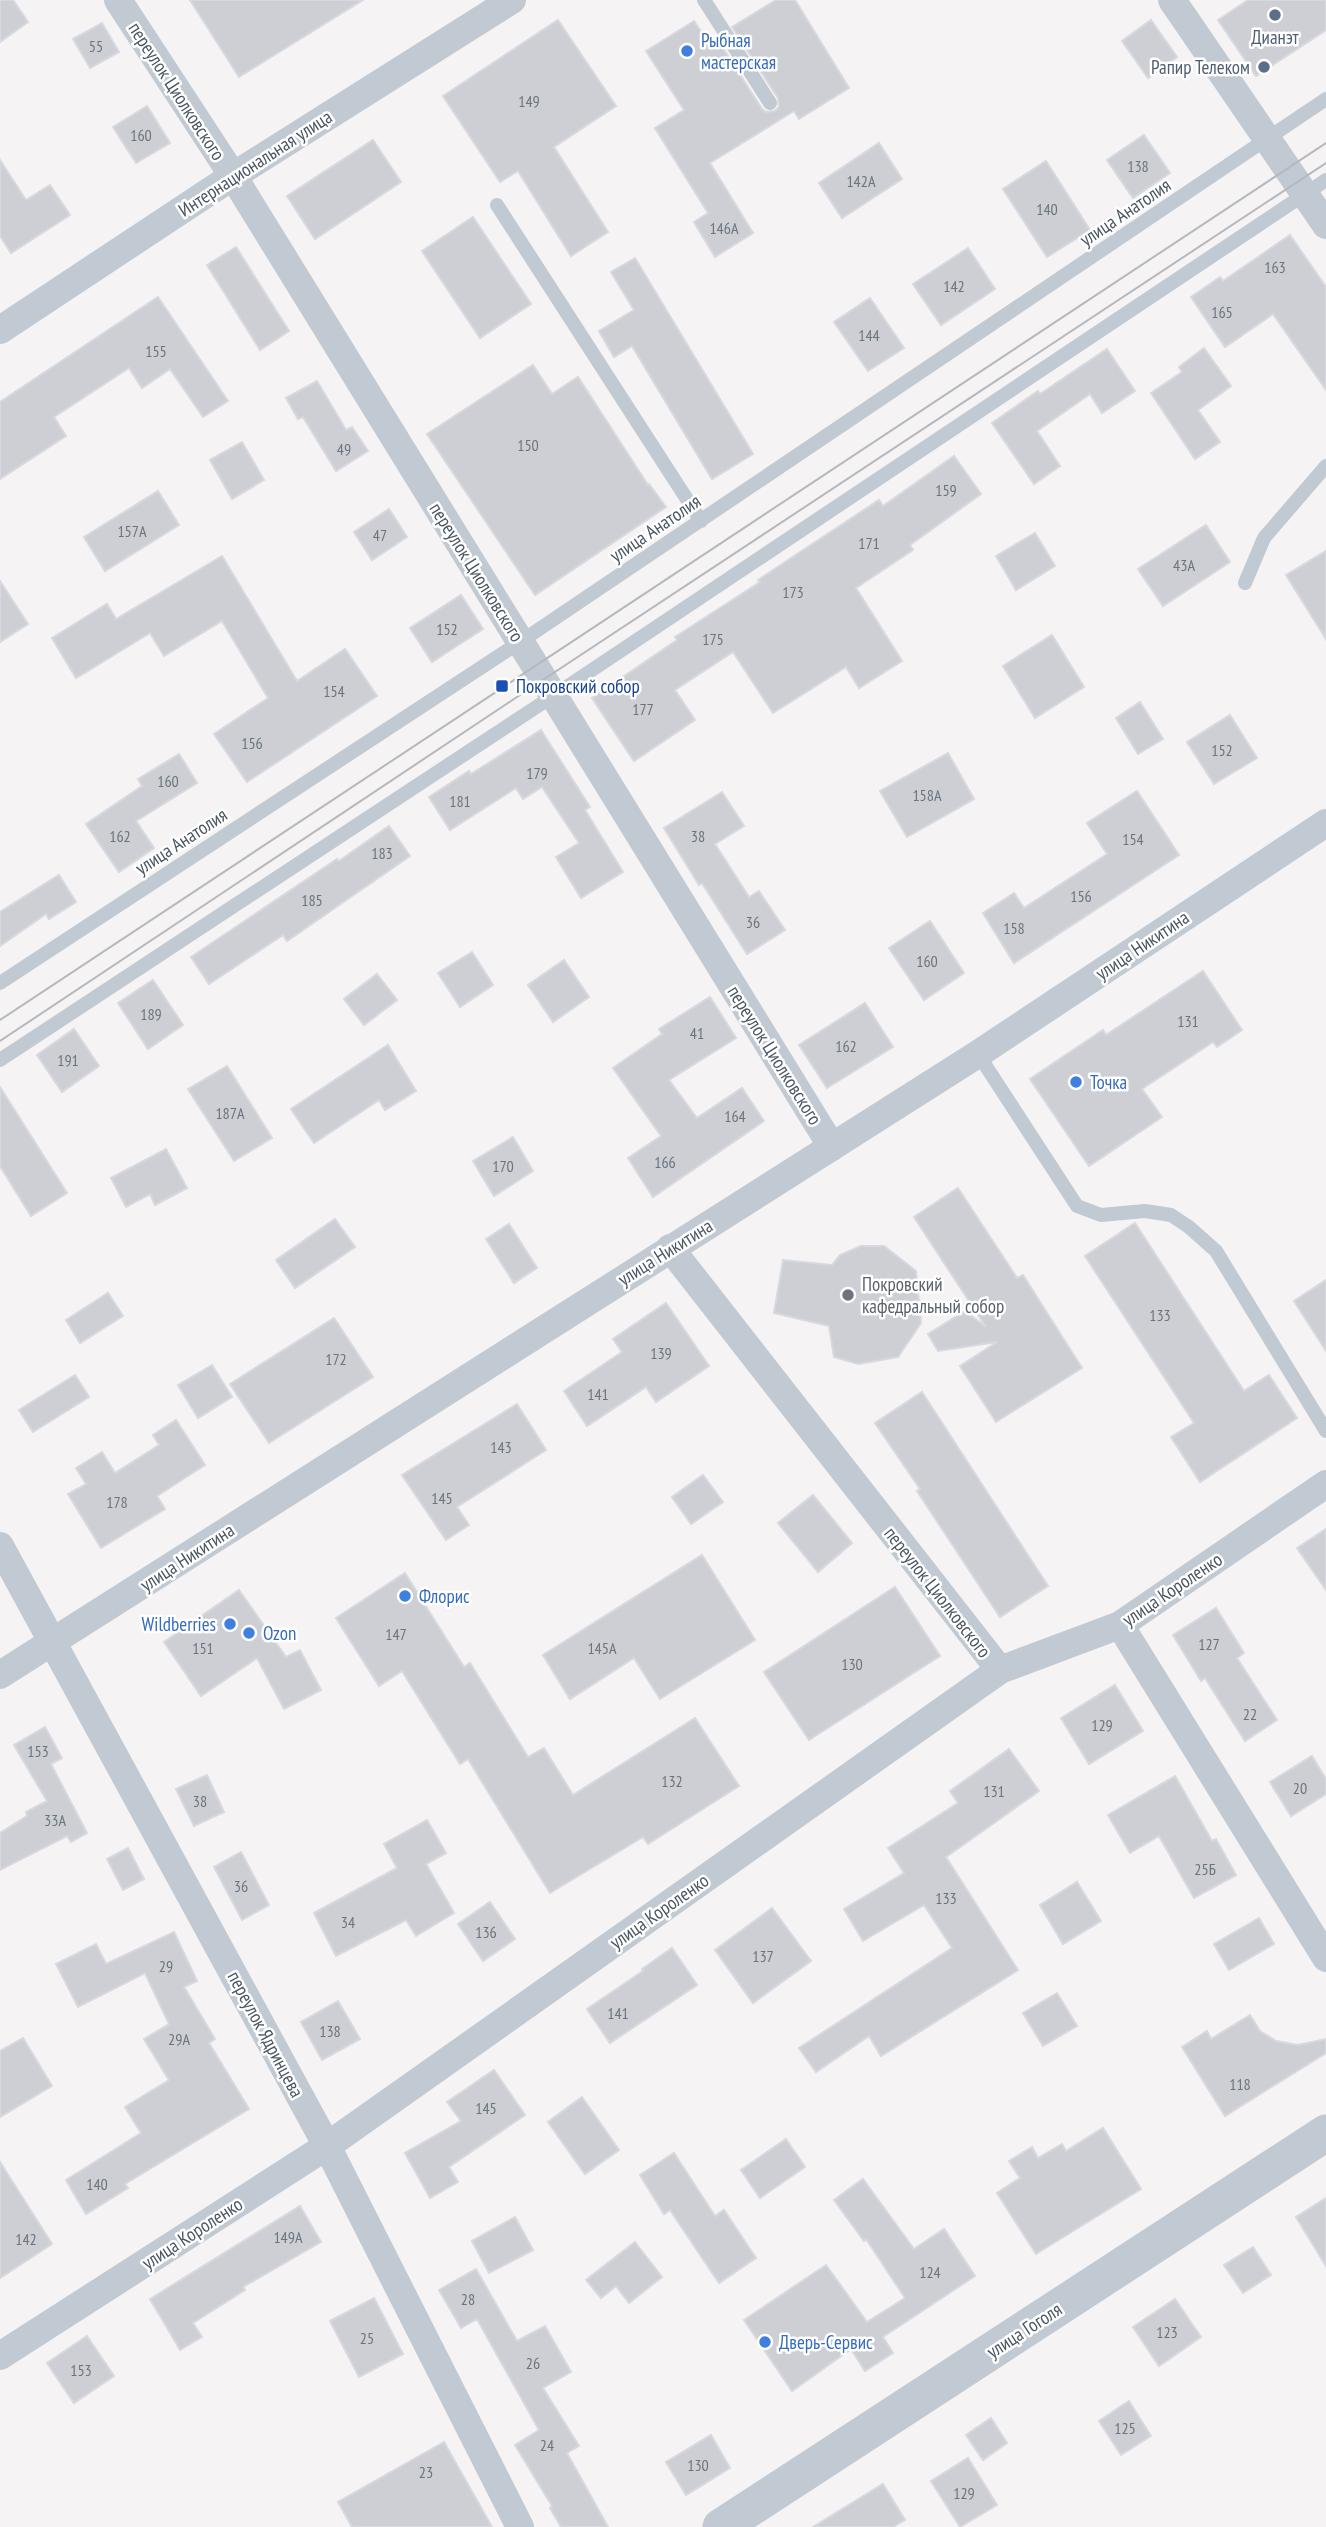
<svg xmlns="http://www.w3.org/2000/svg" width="1326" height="2527" viewBox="0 0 1326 2527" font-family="'PT Sans Narrow',sans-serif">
  <rect width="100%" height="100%" fill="#f5f3f3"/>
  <!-- building -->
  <g fill="#cdcfd5" stroke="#d7d9de" stroke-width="2">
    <path d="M0,0H13L28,22L0,42Z"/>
    <path d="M190,0H363L239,77Z"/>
    <path d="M776,0H795L849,88L799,119L794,111L710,163L753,233L715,257L694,222L708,213L655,128L684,110L646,51L694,21L708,42L716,37L762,109L766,112L775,111L779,107L778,98L732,27Z"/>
    <path d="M1248,0H1326V30L1256,76L1218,20Z"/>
    <path d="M558,20L616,106L554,147L608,232L571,256L518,171L500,182L443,96Z"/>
    <path d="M1151,20L1177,57L1148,78L1122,41Z"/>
    <path d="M102,23L119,52L90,68L73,39Z"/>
    <path d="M147,106L170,143L136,163L113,127Z"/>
    <path d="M1144,135L1170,173L1133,198L1107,160Z"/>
    <path d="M373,140L401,182L315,239L287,196Z"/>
    <path d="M879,143L902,179L842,218L819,183Z"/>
    <path d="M0,160L26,200L50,185L70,215L11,253L0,236Z"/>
    <path d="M1046,161L1090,230L1047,257L1003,189Z"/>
    <path d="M473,217L531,304L480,338L422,251Z"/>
    <path d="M1290,235L1326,287V390L1273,314L1225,347L1191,297L1220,277L1223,281Z"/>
    <path d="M236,247L289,331L260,350L207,265Z"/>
    <path d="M968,248L995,289L941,325L913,284Z"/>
    <path d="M635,258L753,454L712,479L632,346L614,357L599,331L634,310L611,272Z"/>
    <path d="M158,297L228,401L203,417L170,369L142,388L129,368L54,417L66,436L0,479V402Z"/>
    <path d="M870,298L904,348L868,371L834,322Z"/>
    <path d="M1204,348L1231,386L1198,410L1220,442L1195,459L1151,393L1182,372L1179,367Z"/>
    <path d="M1107,349L1135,391L1102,413L1090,394L1037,431L1060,466L1034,484L992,423L1038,391L1040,394Z"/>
    <path d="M533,365L552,394L578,377L648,485L649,484L666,507L535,595L427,434Z"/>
    <path d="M317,381L346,430L352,427L368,451L336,471L303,417L298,419L286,398Z"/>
    <path d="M242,442L264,480L232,499L210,460Z"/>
    <path d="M954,456L981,494L910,545L913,550L856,588L902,661L859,688L846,667L773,713L733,652L675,690L695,720L634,761L592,698L677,640L675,637L760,582L758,580L794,556L879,500L883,506Z"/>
    <path d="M158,491L179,525L105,571L84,537Z"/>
    <path d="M389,509L407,537L372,560L354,532Z"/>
    <path d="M1206,525L1230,562L1163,606L1138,569Z"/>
    <path d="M1035,533L1055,566L1016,590L996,556Z"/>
    <path d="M1326,551V639L1286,575Z"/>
    <path d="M222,556L297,681L345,649L377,696L247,782L214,734L268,698L222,621L164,656L150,633L76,678L52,638L107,604L116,619Z"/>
    <path d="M0,581L28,624L0,642Z"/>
    <path d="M461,595L483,629L432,662L410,628Z"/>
    <path d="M1052,635L1084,687L1035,718L1003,666Z"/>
    <path d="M1140,702L1163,739L1138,754L1116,718Z"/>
    <path d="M1230,715L1257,758L1214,784L1187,742Z"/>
    <path d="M541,730L590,807L585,810L623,872L581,898L556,857L579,843L542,787L523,799L516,788L450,830L429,797L469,771L471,774Z"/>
    <path d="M948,753L974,799L907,837L880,791Z"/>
    <path d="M179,754L197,783L136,821L154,848L119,872L86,824L142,786L138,779Z"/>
    <path d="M1137,791L1179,855L1014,963L983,913L1014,893L1024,908L1107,854L1087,823Z"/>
    <path d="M722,792L744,826L715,844L749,897L759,891L785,930L747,954L702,883L699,885L664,828Z"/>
    <path d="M389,826L410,856L287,941L283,935L209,984L191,957L337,859L339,861Z"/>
    <path d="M59,875L76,902L49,919L46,914L0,946V912Z"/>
    <path d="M930,921L964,973L924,1000L889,948Z"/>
    <path d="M472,952L493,985L460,1007L438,973Z"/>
    <path d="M564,960L589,997L553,1022L528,985Z"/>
    <path d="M1203,971L1242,1030L1217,1047L1213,1042L1142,1089L1162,1117L1089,1166L1030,1079L1103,1030L1106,1035Z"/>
    <path d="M377,974L397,1000L364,1025L344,999Z"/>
    <path d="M153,980L183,1025L148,1049L118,1003Z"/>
    <path d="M710,997L736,1038L669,1080L697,1118L742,1088L764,1121L653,1197L628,1158L661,1136L613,1068L662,1034L659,1029Z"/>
    <path d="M865,1003L893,1047L827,1088L799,1045Z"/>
    <path d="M74,1029L99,1066L62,1092L37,1055Z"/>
    <path d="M388,1045L416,1091L385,1110L379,1100L314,1143L291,1109Z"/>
    <path d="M227,1066L272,1138L234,1161L188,1089Z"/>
    <path d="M0,1087L67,1193L31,1216L0,1166Z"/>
    <path d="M513,1137L533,1171L494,1196L473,1161Z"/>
    <path d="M166,1149L187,1188L155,1205L150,1194L126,1207L111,1178Z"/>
    <path d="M958,1188L1017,1278L1023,1275L1082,1368L996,1422L960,1366L997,1342L938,1351L928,1334L965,1311L986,1327L914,1217Z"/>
    <path d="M335,1219L355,1247L295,1288L276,1260Z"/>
    <path d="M1135,1223L1244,1391L1269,1375L1297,1418L1200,1482L1171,1437L1194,1423L1085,1256Z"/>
    <path d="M509,1224L537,1268L514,1283L486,1239Z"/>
    <path d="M861,1246H884L916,1271L921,1323L898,1357L858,1364L834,1357L829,1326L774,1313L783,1260L832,1265L840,1255Z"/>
    <path d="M1326,1280V1351L1294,1301Z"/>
    <path d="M108,1293L123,1316L80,1343L66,1320Z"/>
    <path d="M666,1303L709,1366L656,1402L646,1387L587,1426L564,1391L622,1352L613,1339Z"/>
    <path d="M334,1318L373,1377L269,1443L230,1384Z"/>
    <path d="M212,1365L232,1397L198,1418L178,1385Z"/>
    <path d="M75,1375L89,1397L33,1432L19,1410Z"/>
    <path d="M922,1392L1048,1586L1000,1617L917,1491L920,1489L875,1423Z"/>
    <path d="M517,1404L546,1450L457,1507L469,1525L446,1540L402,1475Z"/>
    <path d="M176,1420L205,1465L157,1496L165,1509L101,1548L68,1494L86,1484L76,1468L102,1452L115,1473L159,1445L153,1435Z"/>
    <path d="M703,1475L723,1502L691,1524L672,1497Z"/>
    <path d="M813,1495L852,1543L818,1572L778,1523Z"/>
    <path d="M1326,1529V1590L1297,1548Z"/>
    <path d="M702,1555L755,1640L660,1699L634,1658L570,1699L543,1655Z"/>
    <path d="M405,1573L464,1667L470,1663L528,1757L544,1748L573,1795L695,1718L739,1786L648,1844L643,1837L550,1893L468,1759L460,1764L402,1671L379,1686L336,1618Z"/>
    <path d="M895,1587L940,1656L809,1740L764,1672Z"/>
    <path d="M239,1590L286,1657L300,1650L321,1690L284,1709L257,1658L201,1696L164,1642Z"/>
    <path d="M1216,1608L1244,1653L1237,1658L1277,1720L1245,1741L1205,1678L1201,1681L1173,1635Z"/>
    <path d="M1115,1685L1143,1731L1089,1764L1061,1718Z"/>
    <path d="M45,1727L62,1758L51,1764L87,1833L71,1842L67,1836L0,1870V1833L27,1816L26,1812L47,1801L14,1745Z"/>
    <path d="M1009,1749L1039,1791L946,1857L1018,1970L881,2056L869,2036L816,2072L799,2048L952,1948L924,1905L863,1941L844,1909L904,1873L888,1848L958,1803L950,1791Z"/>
    <path d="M1312,1756L1326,1779V1794L1291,1816L1270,1782Z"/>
    <path d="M207,1775L224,1812L194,1826L176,1789Z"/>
    <path d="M1175,1776L1212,1841L1216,1839L1236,1875L1194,1898L1159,1836L1130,1853L1108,1815Z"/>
    <path d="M427,1820L446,1853L426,1864L454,1913L416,1936L406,1920L336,1956L314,1913L397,1868L384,1844Z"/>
    <path d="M128,1848L144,1879L123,1890L107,1859Z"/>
    <path d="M241,1852L269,1905L242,1920L214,1867Z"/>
    <path d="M1077,1882L1101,1921L1063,1944L1040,1905Z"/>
    <path d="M490,1902L515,1939L483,1961L458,1924Z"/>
    <path d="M772,1908L811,1961L753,2003L715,1950Z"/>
    <path d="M1259,1918L1274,1944L1229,1970L1214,1944Z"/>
    <path d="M174,1932L197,1981L184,1987L215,2039L209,2043L249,2109L125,2184L128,2188L86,2214L66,2180L141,2133L125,2107L169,2080L144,2039L169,2024L145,1973L78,2007L56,1964L96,1944L106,1964Z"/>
    <path d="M672,1948L697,1985L610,2043L587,2009L643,1971L642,1969Z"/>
    <path d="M1057,1993L1077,2026L1043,2046L1023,2013Z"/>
    <path d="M338,2001L360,2039L322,2060L301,2022Z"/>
    <path d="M1250,2015L1260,2031L1276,2041L1298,2045L1326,2039V2053L1225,2116L1182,2047L1207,2031L1211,2039Z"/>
    <path d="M23,2038L52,2086L0,2117V2051Z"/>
    <path d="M494,2070L525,2115L449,2167L458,2182L430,2198L405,2153L461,2121L447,2102Z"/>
    <path d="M582,2097L619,2150L585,2174L548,2122Z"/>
    <path d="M1103,2128L1141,2189L1036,2254L997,2193L1020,2178L1009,2161L1032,2147L1038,2158L1062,2144L1066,2151Z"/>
    <path d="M786,2139L805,2167L760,2198L741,2170Z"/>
    <path d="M674,2153L715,2216L724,2210L756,2258L719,2283L670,2210L664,2214L640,2175Z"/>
    <path d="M0,2162L52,2244L0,2278Z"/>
    <path d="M863,2179L914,2249L944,2229L975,2276L883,2337L893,2353L865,2371L851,2349L792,2391L744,2320L826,2265L867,2322L905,2298L866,2239L864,2241L834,2200Z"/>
    <path d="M1326,2198V2266L1296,2217Z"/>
    <path d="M300,2206L321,2242L243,2287L245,2290L193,2323L202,2337L180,2350L150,2299Z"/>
    <path d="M515,2217L533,2250L489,2273L472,2241Z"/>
    <path d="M635,2242L662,2277L629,2303L616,2286L601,2298L586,2280Z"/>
    <path d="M1253,2247L1271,2275L1243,2293L1224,2265Z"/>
    <path d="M476,2269L517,2341L545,2326L571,2372L543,2388L579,2446L567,2453L608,2527H561L550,2508L552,2506L515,2445L539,2430L477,2319L461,2328L439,2290Z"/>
    <path d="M374,2298L403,2354L359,2377L330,2321Z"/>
    <path d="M1175,2299L1201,2337L1159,2366L1133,2327Z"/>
    <path d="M87,2336L114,2376L74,2403L47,2363Z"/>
    <path d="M1129,2401L1151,2436L1121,2455L1099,2421Z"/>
    <path d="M991,2418L1007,2443L983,2460L966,2435Z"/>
    <path d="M711,2435L730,2468L686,2495L666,2462Z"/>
    <path d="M444,2442L492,2527H352L338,2502Z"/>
    <path d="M968,2458L997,2505L960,2527L931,2481Z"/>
    <path d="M883,2484L905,2520L893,2527H813Z"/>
  </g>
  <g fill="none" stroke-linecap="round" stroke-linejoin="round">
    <!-- service -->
    <g stroke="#c1cad2" stroke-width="14">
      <path d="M704,0L770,103"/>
      <path d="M497,205L701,521"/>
      <path d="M1245,583L1264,538L1326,466"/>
      <path d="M0,983L520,642L1326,99"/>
      <path d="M978,1054L1077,1206L1101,1215L1145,1211L1171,1215L1189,1227L1216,1251L1326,1431"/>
      <path d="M0,1060L553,696L1326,180"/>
    </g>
    <!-- minor -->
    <g stroke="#c1cad2" stroke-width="28">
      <path d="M118,0L233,176L832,1147"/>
      <path d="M1172,0L1326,225"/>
      <path d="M0,330L233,176L512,0"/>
      <path d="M670,1248L1000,1670"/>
      <path d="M0,1546L327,2146L520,2527"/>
      <path d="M1120,1625L1326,1958"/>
      <path d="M0,1675L978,1054L1326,823"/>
      <path d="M0,2356L327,2146L1000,1670L1120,1625L1326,1484"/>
    </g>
    <!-- tertiary -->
    <path stroke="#c1cad2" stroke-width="37" d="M721,2527L1326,2133"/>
    <!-- tram -->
    <g stroke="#b5b8bd" stroke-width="2">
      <path d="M0,1020L1326,143"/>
      <path d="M0,1041L511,701L1326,163"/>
    </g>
  </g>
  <!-- markers -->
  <g fill="#5c6f8a" stroke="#fff" stroke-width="2.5">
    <circle cx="1275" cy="15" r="7"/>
    <circle cx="1264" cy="67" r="7"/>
  </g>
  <g fill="#3f7fe0" stroke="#fff" stroke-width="2.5">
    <circle cx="687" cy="51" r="7"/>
    <circle cx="1076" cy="1082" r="7"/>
    <circle cx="405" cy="1596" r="7"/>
    <circle cx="230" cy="1624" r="7"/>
    <circle cx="249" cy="1633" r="7"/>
    <circle cx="765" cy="2342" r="7"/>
  </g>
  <rect fill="#1a4fb4" stroke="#fff" stroke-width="2.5" x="495" y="679" width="14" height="14" rx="3.5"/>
  <circle fill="#6b7280" stroke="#fff" stroke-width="2.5" cx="848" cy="1295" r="7"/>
  <g text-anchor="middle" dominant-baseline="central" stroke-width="5" stroke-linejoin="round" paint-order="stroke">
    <!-- number labels -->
    <g font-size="16" fill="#6b747e">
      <text x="96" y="46">55</text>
      <text x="529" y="101">149</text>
      <text x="141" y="135">160</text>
      <text x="1138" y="166">138</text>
      <text x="861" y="181">142А</text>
      <text x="1047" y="209">140</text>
      <text x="724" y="228">146А</text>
      <text x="1275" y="267">163</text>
      <text x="954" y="286">142</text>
      <text x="1222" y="312">165</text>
      <text x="869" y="335">144</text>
      <text x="156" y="351">155</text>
      <text x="528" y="445">150</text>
      <text x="344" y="449">49</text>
      <text x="946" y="490">159</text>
      <text x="132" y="531">157А</text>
      <text x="380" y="535">47</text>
      <text x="869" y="543">171</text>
      <text x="1184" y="565">43А</text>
      <text x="793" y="592">173</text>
      <text x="447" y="629">152</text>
      <text x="713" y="639">175</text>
      <text x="334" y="691">154</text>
      <text x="643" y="709">177</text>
      <text x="252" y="743">156</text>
      <text x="1222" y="750">152</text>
      <text x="537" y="773">179</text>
      <text x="168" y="781">160</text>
      <text x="927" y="795">158А</text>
      <text x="460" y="801">181</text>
      <text x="120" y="836">162</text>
      <text x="698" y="836">38</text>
      <text x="1133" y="839">154</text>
      <text x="382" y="853">183</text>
      <text x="1081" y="896">156</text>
      <text x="312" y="900">185</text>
      <text x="753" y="922">36</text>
      <text x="1014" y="928">158</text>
      <text x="927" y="961">160</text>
      <text x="151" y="1014">189</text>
      <text x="1188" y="1021">131</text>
      <text x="697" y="1033">41</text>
      <text x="846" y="1046">162</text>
      <text x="68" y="1060">191</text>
      <text x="230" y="1113">187А</text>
      <text x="735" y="1116">164</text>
      <text x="665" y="1162">166</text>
      <text x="503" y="1166">170</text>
      <text x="1160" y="1315">133</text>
      <text x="661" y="1353">139</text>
      <text x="336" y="1359">172</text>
      <text x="598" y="1394">141</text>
      <text x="501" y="1447">143</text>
      <text x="442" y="1498">145</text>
      <text x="117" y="1502">178</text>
      <text x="396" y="1634">147</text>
      <text x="1209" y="1644">127</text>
      <text x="203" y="1648">151</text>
      <text x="602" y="1648">145А</text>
      <text x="852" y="1664">130</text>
      <text x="1250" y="1714">22</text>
      <text x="1102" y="1725">129</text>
      <text x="38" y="1751">153</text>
      <text x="672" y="1781">132</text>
      <text x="1300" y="1788">20</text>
      <text x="994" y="1791">131</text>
      <text x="200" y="1801">38</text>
      <text x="55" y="1820">33А</text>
      <text x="1205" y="1869">25Б</text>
      <text x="241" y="1886">36</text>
      <text x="946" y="1898">133</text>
      <text x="348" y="1922">34</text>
      <text x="486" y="1932">136</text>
      <text x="763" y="1956">137</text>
      <text x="166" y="1966">29</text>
      <text x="618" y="2013">141</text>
      <text x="330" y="2031">138</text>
      <text x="179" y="2039">29А</text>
      <text x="1240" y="2084">118</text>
      <text x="486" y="2108">145</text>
      <text x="97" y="2184">140</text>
      <text x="288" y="2237">149А</text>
      <text x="26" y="2239">142</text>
      <text x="930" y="2272">124</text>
      <text x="468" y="2299">28</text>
      <text x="1167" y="2332">123</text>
      <text x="367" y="2338">25</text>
      <text x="533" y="2363">26</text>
      <text x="81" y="2370">153</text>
      <text x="1125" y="2428">125</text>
      <text x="547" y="2445">24</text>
      <text x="698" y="2465">130</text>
      <text x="426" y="2472">23</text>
      <text x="964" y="2493">129</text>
    </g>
    <!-- service labels -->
    <g font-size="19" fill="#4e5e75" stroke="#fff">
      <text x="1275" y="37">Дианэт</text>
      <text x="1250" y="67" text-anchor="end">Рапир Телеком</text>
    </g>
    <!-- shop labels -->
    <g font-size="19" fill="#366cbe" stroke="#fff" text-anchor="start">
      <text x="701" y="40">Рыбная<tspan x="701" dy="22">мастерская</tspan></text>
      <text x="1090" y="1082">Точка</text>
      <text x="419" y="1596">Флорис</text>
      <text x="216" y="1624" text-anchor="end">Wildberries</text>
      <text x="263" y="1633">Ozon</text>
      <text x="779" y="2342">Дверь-Сервис</text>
    </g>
    <!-- street labels -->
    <g font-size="19" fill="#4a5661" stroke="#fff">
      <text transform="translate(177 91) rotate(57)">переулок Циолковского</text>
      <text transform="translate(255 163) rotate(-33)">Интернациональная улица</text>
      <text transform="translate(1125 212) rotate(-34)">улица Анатолия</text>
      <text transform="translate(655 528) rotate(-34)">улица Анатолия</text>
      <text transform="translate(477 572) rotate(58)">переулок Циолковского</text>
      <text transform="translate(181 841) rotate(-33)">улица Анатолия</text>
      <text transform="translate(1142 945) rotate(-34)">улица Никитина</text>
      <text transform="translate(775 1055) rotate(58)">переулок Циолковского</text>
      <text transform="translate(665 1252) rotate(-32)">улица Никитина</text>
      <text transform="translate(187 1557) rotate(-33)">улица Никитина</text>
      <text transform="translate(1172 1589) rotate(-34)">улица Короленко</text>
      <text transform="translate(938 1592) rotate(52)">переулок Циолковского</text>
      <text transform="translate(659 1911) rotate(-35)">улица Короленко</text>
      <text transform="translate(266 2034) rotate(62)">переулок Ядринцева</text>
      <text transform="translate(192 2233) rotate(-33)">улица Короленко</text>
      <text transform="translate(1024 2330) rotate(-33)">улица Гоголя</text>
    </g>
    <!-- transit labels -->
    <g font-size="19" fill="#164399" stroke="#fff" text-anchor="start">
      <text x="516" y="686">Покровский собор</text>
    </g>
    <!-- worship labels -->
    <g font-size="19" fill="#5b616d" stroke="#fff" text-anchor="start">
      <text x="862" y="1284">Покровский<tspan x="862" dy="22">кафедральный собор</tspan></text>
    </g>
  </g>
</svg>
